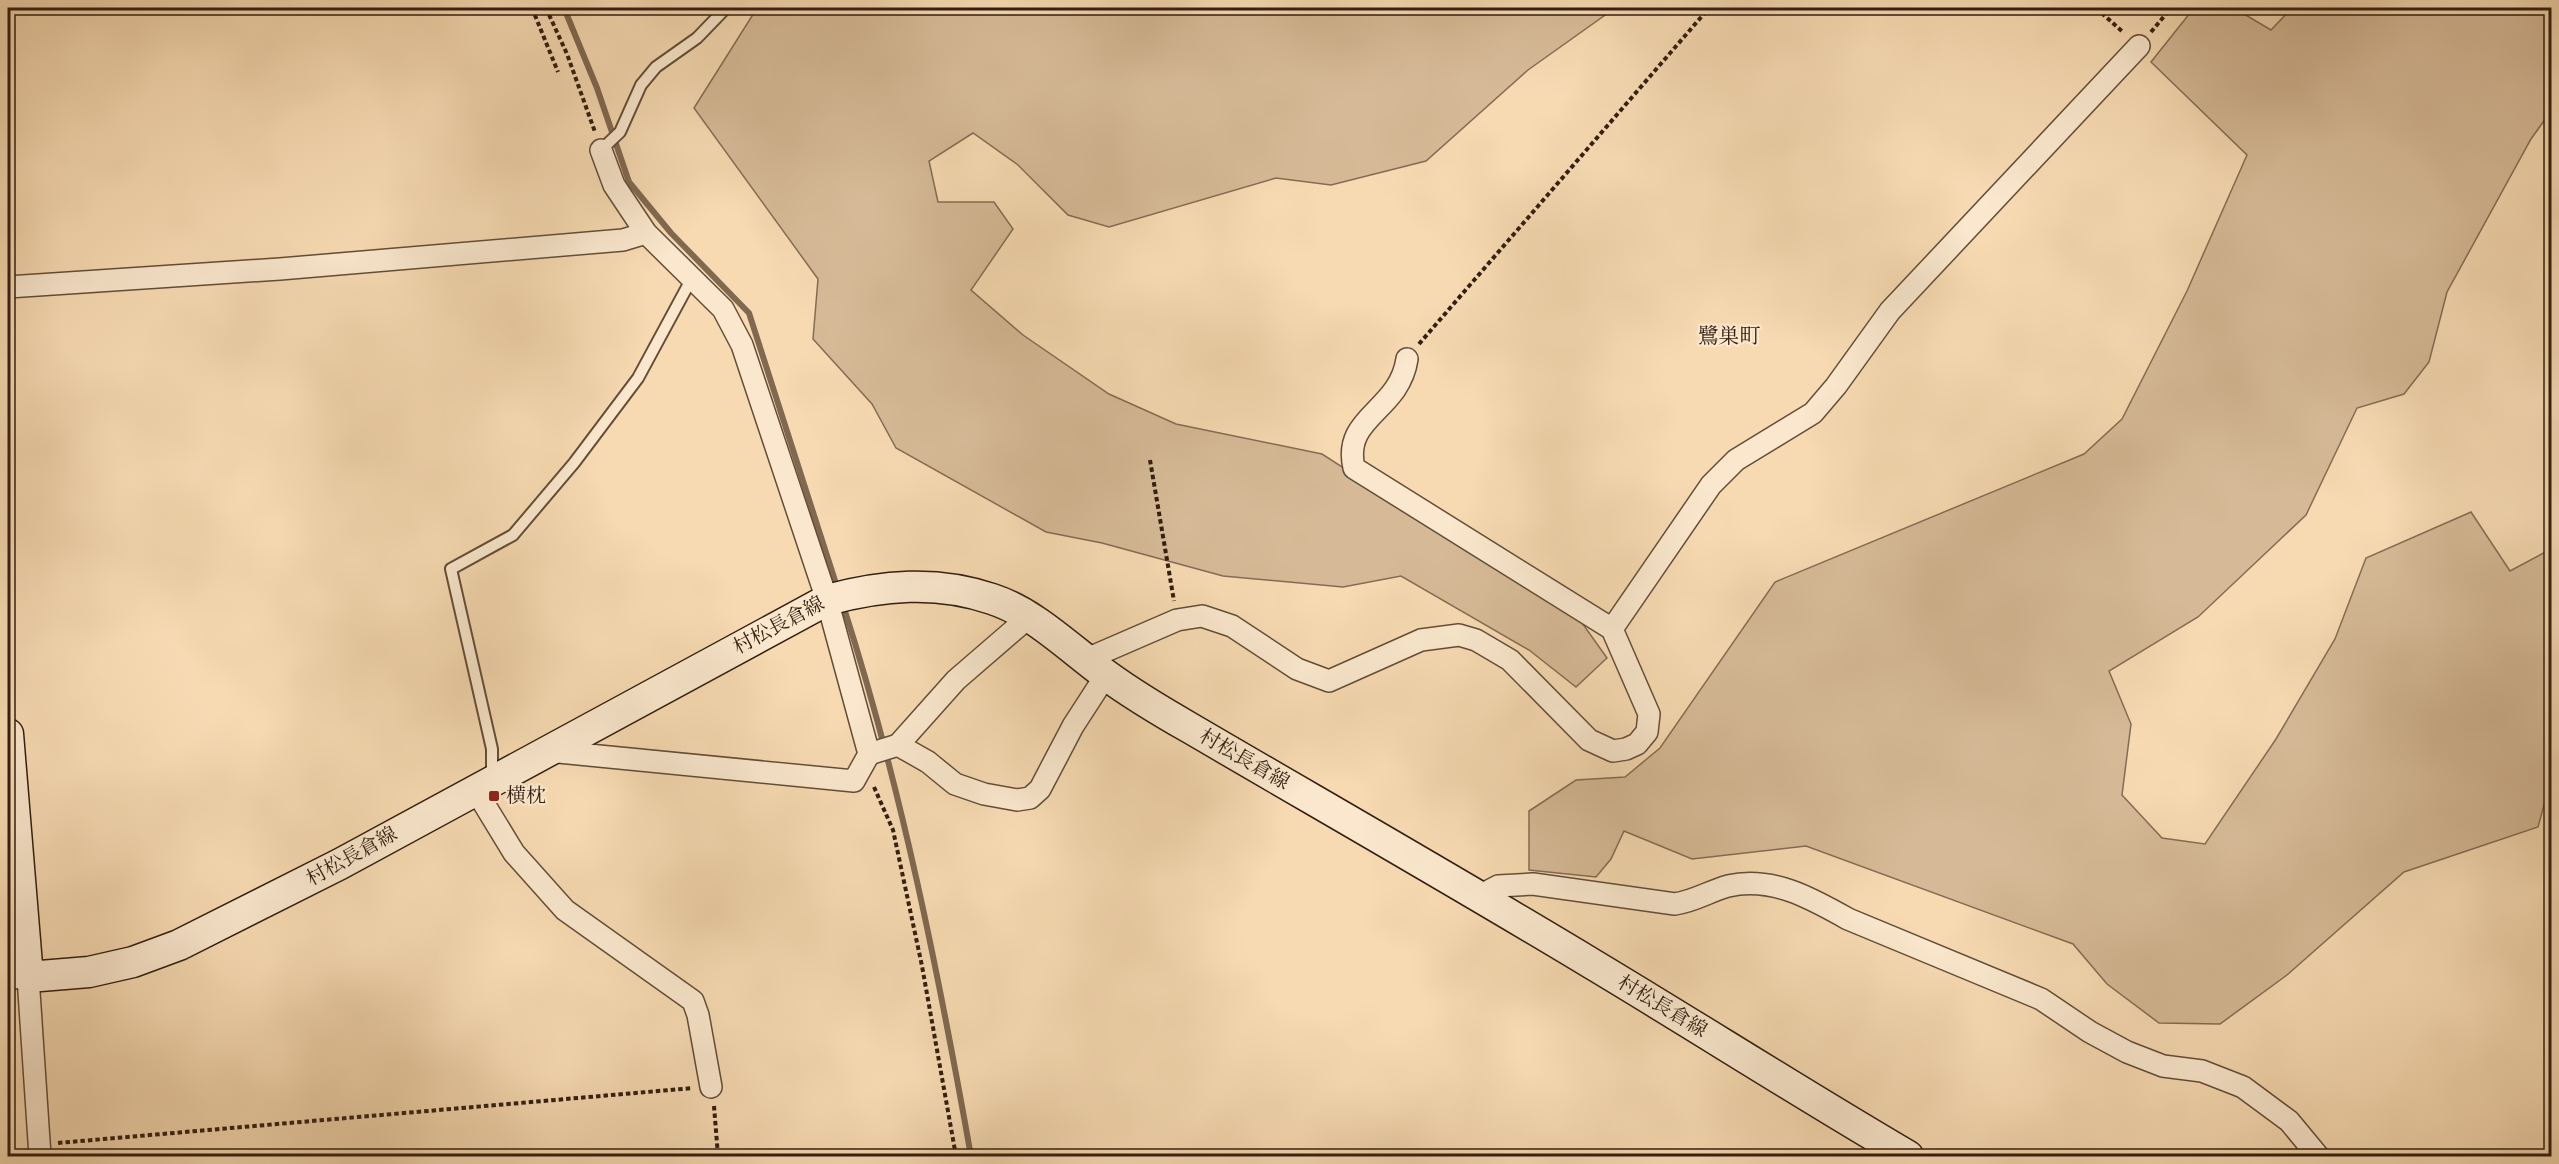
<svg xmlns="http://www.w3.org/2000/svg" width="2559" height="1164" viewBox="0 0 2559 1164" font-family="'Libre Bodoni','Noto Serif JP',serif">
  <rect width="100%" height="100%" fill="#f7dab2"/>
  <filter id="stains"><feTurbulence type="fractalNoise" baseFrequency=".00333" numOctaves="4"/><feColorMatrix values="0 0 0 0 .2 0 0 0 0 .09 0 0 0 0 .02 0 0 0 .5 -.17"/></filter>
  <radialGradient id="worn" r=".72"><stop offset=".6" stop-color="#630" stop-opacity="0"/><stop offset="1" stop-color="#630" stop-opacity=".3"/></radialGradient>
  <!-- green -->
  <g fill="#d6ba97" stroke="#846c54" stroke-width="1.5">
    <path d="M757,8H1615L1528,70L1426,161L1331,185L1276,178L1109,227L1068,215L1018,165L973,133L929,161L938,202H994L1013,229L971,290L1023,335L1109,394L1176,424L1322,454L1580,620L1607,658L1576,687L1529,650L1401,576L1343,587L1223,576L1102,543L1046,532L896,448L872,404L813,339L818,279L694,108Z"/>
    <path d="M2194,8H2234L2271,30L2292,8H2551V111L2531,139L2447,292L2429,362L2404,394L2357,408L2306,515L2198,617L2109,671L2131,724L2122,795L2162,838L2205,844L2276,739L2335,639L2366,558L2471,512L2510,571L2551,549V779L2538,827L2404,872L2287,975L2220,1024L2159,1023L2107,984L2073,944L1806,846L1692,859L1624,831L1611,859L1596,877L1529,870V811L1576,780L1625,777L1660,748L1775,582L2084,454L2122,419L2187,291L2247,155L2151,62Z"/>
  </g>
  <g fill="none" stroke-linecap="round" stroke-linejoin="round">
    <!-- stream -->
    <g stroke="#806851" stroke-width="6">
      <path d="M564,8L597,88L629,182L671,233L749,313L838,590"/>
      <path d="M843,605C901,785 938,971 971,1156"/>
    </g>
    <!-- service casing -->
    <g stroke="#634d39" stroke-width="14">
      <g id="service">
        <path d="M601,150L620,132L641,85L656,67L697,38L726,8"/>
        <path d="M492,779V749L451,569L513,535L574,463L638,378L692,278"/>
      </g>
    </g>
    <!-- minor casing -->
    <g stroke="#634d39" stroke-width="24">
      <g id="minor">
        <path d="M8,287L280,269L623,240L646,233"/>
        <path d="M1612,629L1711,485L1736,460L1813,413L1836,386L1890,311L2139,46"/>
        <path d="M1087,659L1177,620L1202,616L1232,626L1297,669L1329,681L1421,640L1459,635L1476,640L1510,660L1589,740L1613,751L1626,749L1637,744L1647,732L1649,714L1612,629L1354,468C1342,416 1399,412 1407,359"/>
        <path d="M898,745L928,762L955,784L984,794L1017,800L1030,798L1040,789L1073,726L1106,675"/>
        <path d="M548,751L854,781L869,754L827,600L742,345L723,309L646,233L614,185L601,150"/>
        <path d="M869,754L898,745L956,680L1029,617"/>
        <path d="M475,789L514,853L565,910L693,1001L698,1015L711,1087"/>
        <path d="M1479,896L1498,886L1533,884L1675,904C1695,901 1710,891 1728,886C1772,876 1811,898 1848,919L2041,999L2090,1032L2127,1052L2163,1066L2202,1071L2243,1087L2289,1121L2318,1156"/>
        <path d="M8,978L28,977L40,1156"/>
      </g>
    </g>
    <!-- secondary casing -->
    <g stroke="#321e11" stroke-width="33">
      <path id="secondary" d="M8,734L28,977L89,972L133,962L179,945L340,864L827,600C882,585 937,580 992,599C1035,613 1070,649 1106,675C1132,694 1162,712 1190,728C1325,807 1460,884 1594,965C1699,1028 1802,1094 1908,1156"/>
    </g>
    <!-- path -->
    <g stroke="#321e11" stroke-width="4" stroke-dasharray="4.5 3" stroke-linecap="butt">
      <path d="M532,8L558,72"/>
      <path d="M546,8L567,54L595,132"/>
      <path d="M2096,8L2124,33"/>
      <path d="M2151,32L2171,8"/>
      <path d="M1419,344L1709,8"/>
      <path d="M1150,460L1174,601"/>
      <path d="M874,787L893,830L922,966L956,1156"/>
      <path d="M714,1106L718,1156"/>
      <path d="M58,1143L693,1088"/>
    </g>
    <!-- service -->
    <use href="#service" stroke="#fae7cd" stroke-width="10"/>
    <!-- minor -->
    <use href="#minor" stroke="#fae7cd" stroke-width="21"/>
    <!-- secondary -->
    <use href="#secondary" stroke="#fae7cd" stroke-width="30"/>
  </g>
  <!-- markers -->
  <rect fill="#8f2418" stroke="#fae7cd" stroke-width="2" x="488" y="790" width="12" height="12" rx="3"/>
  <g text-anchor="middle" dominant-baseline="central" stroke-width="4.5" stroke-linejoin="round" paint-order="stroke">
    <!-- street labels -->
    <g font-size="20" fill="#321e11" stroke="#fae7cd">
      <text transform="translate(779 626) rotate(-28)">村松長倉線</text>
      <text transform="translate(1244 760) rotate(30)">村松長倉線</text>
      <text transform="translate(352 857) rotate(-29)">村松長倉線</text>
      <text transform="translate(1662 1007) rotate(31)">村松長倉線</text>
    </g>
    <!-- poi labels -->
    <g font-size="20" fill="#321e11" stroke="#fae7cd" text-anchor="start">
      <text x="506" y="796">横枕</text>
    </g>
    <!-- neighbourhood labels -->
    <g font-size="21" fill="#321e11" stroke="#fae7cd">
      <text x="1729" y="337">鷺巣町</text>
    </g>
  </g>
  <!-- margin -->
  <rect width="2559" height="1164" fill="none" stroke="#f7dab2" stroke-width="30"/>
  <rect x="9" y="9" width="2541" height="1146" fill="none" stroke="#321e11" stroke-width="3"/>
  <rect x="15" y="15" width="2529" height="1134" fill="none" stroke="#321e11" stroke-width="1.5"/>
  <rect width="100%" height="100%" filter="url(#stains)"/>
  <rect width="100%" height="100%" fill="url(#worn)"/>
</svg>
